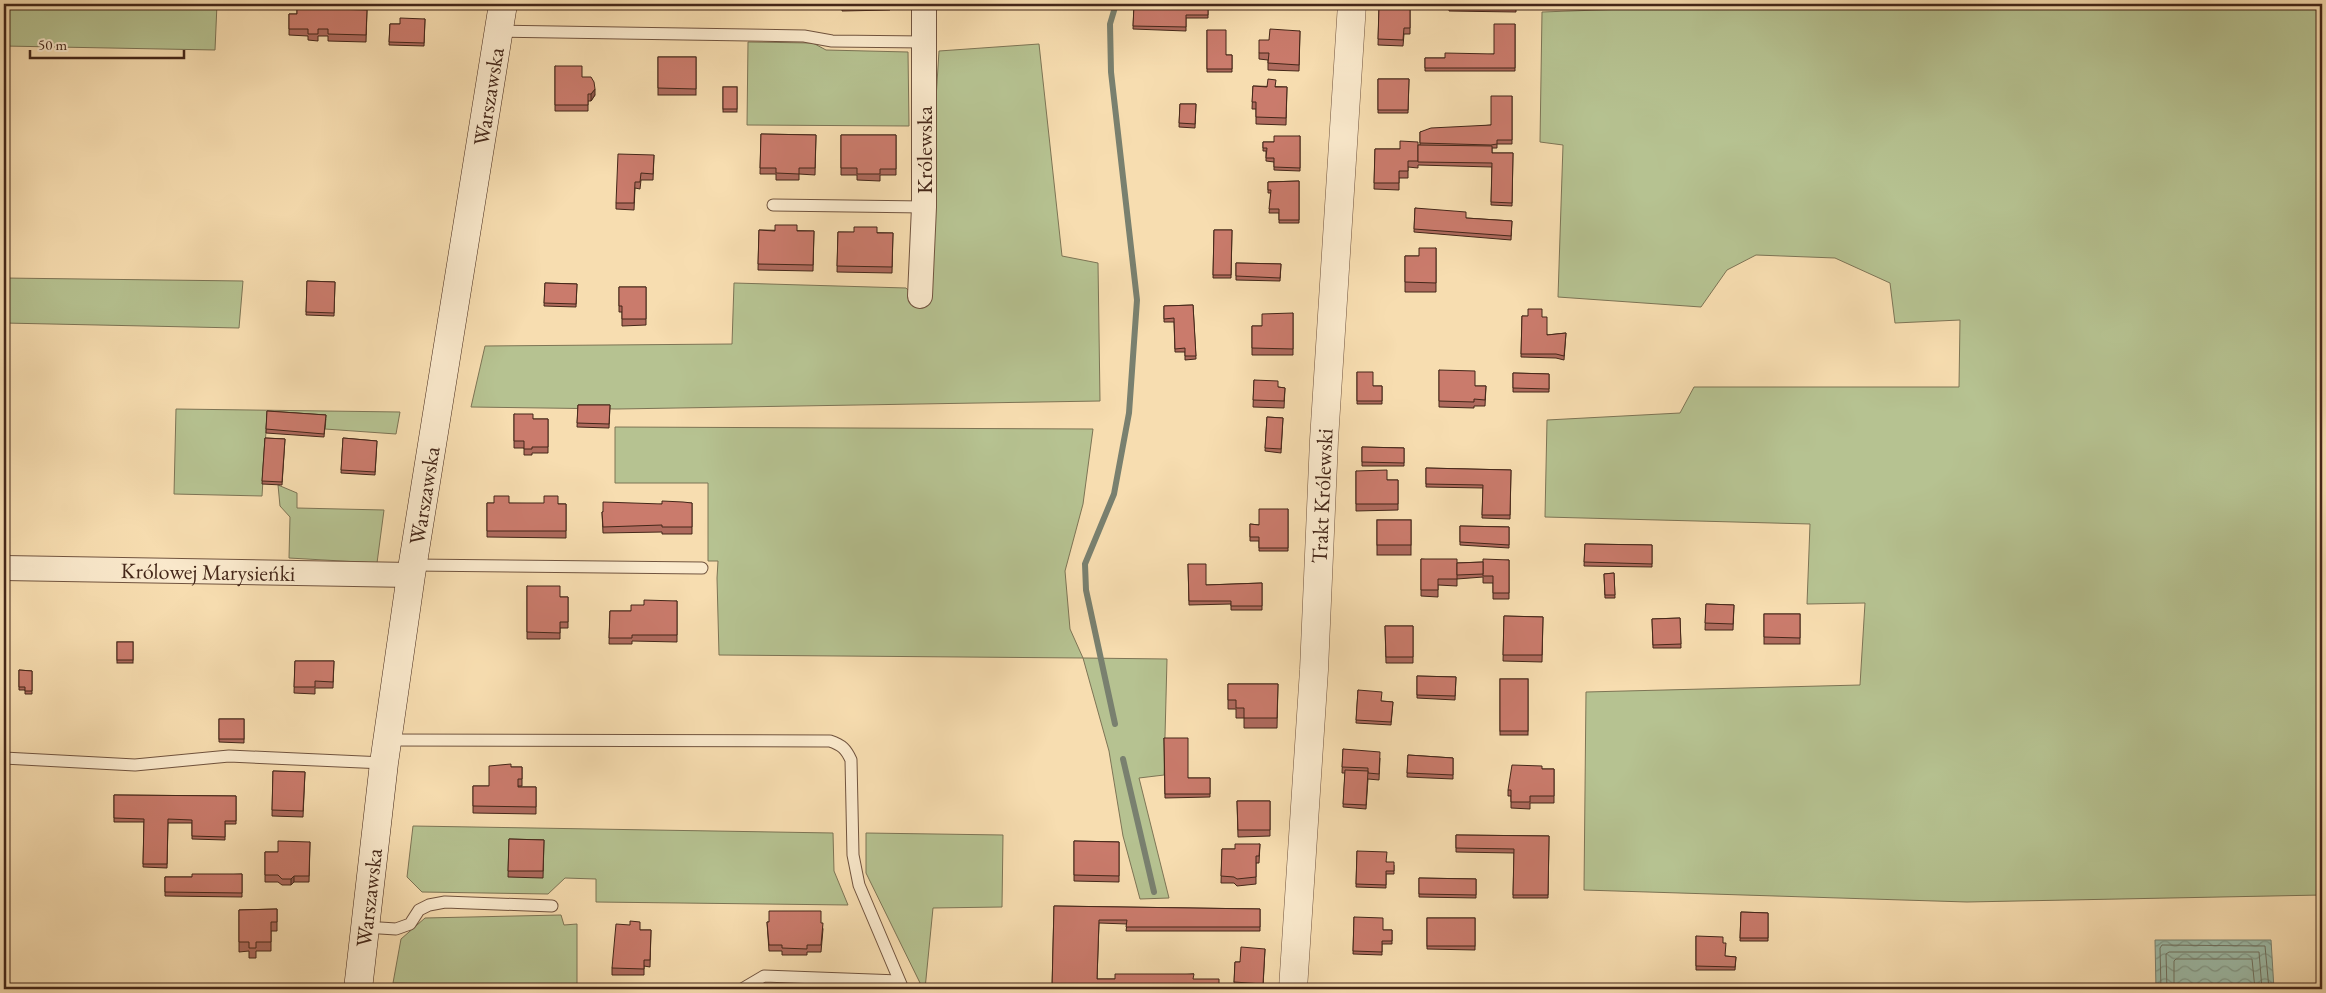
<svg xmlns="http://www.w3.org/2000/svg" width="2326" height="993" viewBox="0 0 2326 993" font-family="'EB Garamond',serif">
  <defs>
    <pattern id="water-waves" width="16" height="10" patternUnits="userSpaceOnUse" patternTransform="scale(1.25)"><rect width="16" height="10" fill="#9dbca9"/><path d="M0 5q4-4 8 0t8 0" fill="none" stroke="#829989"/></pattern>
  </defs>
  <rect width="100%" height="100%" fill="#f7ddb0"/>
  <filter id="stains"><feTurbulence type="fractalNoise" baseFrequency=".004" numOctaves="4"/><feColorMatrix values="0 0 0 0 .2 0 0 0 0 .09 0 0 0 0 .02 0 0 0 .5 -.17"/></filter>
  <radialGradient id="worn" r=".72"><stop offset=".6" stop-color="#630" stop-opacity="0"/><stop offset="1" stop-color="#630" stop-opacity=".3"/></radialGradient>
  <!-- green -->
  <g fill="#b6c291" stroke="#7d7455">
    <path d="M4,4H217L215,50L4,46Z"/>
    <path d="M1626,4H2322V895L1967,902L1584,890L1586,692L1860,685L1865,603L1807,604L1810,524L1545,517L1547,420L1680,413L1694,387H1959L1960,320L1895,323L1890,283L1835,258L1756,255L1727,270L1701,307L1558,297L1563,145L1540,142L1542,12L1626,9Z"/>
    <path d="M748,42L813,43L826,50L908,52L909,126L747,125Z"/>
    <path d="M1039,44L1062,256L1098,263L1100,401L617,409L471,407L485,346L732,344L734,283L906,288L923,305L939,51Z"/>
    <path d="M4,278L243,281L239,328L4,323Z"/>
    <path d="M176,409L400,412L396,434L325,429L326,419L267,414L262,496L174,494Z"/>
    <path d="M615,427L1093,429L1083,504L1065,571L1070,629L1083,658L1167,659L1164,775L1139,778L1169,898L1140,899L1123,836L1109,751L1083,658L719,655L717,578L718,561H708V483H615Z"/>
    <path d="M278,485L297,493V508L384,510L377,563L289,558L290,517L280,506Z"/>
    <path d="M413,826L833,833L834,871L848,905L596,902V879L565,878L548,894L422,892L407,877Z"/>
    <path d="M866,833L1003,835L1002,907L933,908L925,989H923L866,873Z"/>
    <path d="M561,915L564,925L577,924V986L393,983L401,939L425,918Z"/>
  </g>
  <!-- water -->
  <path fill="url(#water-waves)" stroke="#79806f" d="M2155,940H2271L2274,989H2156Z"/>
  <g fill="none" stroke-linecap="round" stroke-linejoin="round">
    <!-- shore -->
    <g stroke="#707261" stroke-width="1">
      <path d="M2161,989L2160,948L2162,945L2265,946L2269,989"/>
      <path d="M2167,989L2166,954L2169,952H2259L2262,989"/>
      <path d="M2174,989V961L2176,959H2252L2255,989"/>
    </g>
    <!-- stream -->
    <g stroke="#79806f" stroke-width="6">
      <path d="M1115,724L1086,590L1085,564L1114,494L1129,413L1137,300L1111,72L1110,24L1116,4"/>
      <path d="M1123,759L1154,892"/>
    </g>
    <!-- service casing -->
    <g stroke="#71543f" stroke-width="13">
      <g id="service">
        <path d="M500,31L804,36L832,41L924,42"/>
        <path d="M773,205L924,207"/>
        <path d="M413,565L702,568"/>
        <path d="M387,740L830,741C842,745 846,749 851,760L853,855L859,885L903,989"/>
        <path d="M4,758L135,765L229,756L384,763"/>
        <path d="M364,927L396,929L410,924L419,910L429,905L445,902L552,906"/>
        <path d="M742,989L764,976L899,981"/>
      </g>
    </g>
    <!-- minor casing -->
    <g stroke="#71543f" stroke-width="26">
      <g id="minor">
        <path d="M920,296L924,207V4"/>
        <path id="s1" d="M4,568L411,575"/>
      </g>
    </g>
    <!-- tertiary casing -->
    <g stroke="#71543f" stroke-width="29">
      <g id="tertiary">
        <path id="s2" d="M1293,989L1314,670L1324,440L1352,4"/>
      </g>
    </g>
    <!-- secondary casing -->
    <g stroke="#442719" stroke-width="29">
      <g id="secondary">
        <path id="s3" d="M358,989L384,763L411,575L503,4"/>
      </g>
    </g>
    <!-- service -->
    <use href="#service" stroke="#fae9cc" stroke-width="11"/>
    <!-- minor -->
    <use href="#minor" stroke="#fae9cc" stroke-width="24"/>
    <!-- tertiary -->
    <use href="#tertiary" stroke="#fae9cc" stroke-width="28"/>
    <!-- secondary -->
    <use href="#secondary" stroke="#fae9cc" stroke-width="28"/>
  </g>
  <!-- wall -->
  <g fill="#ae6a5d" stroke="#442719">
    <path d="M297,4H339V5H334L333,9L367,10L366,42L328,41V36H318V41L308,40V36L289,35V14H297Z"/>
    <path d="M842,4H890V10L842,11Z"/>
    <path d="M1449,4H1536V6L1516,5V12L1449,11Z"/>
    <path d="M1134,5L1208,7V18H1186V31L1133,29Z"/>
    <path d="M1379,7L1410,8V34H1404L1403,46L1378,45Z"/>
    <path d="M425,19L424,46L389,45L390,24H400Z"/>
    <path d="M1515,24V71H1425V58H1445L1494,54Z"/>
    <path d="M1207,30L1226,55H1232V72H1207Z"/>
    <path d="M1300,31L1299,71L1268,70V60L1259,59V53L1269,40Z"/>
    <rect x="658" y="57" width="38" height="38"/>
    <path d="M555,66L582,77L595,95L591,101H588V111H555Z"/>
    <path d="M1378,79H1409L1408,113H1378Z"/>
    <path d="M1253,86L1287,87L1286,125L1256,124V109H1252Z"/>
    <rect x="723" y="87" width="14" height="25"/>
    <path d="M1512,96V144H1497V148H1492V153H1513L1512,206L1491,205L1492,167L1418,165V168L1408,167V178H1399V190L1374,189L1375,149H1400L1420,145V132L1491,125Z"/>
    <path d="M1180,104H1196L1195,128L1179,127Z"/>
    <path d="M761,134L816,135L815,175L799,174V180H776V174H760Z"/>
    <path d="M841,135H896V175H880V181L857,180V175H841Z"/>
    <path d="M1300,136V171L1274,170V162L1266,161V151H1263V142H1274Z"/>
    <path d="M654,155L653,180H641L640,189L635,188L634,210L616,209V203Z"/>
    <path d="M1299,181V223H1279V213H1269L1271,193H1268V182Z"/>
    <path d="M1415,208L1466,218L1512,221L1511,240L1414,232Z"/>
    <path d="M759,230L814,231L813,271L758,270Z"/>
    <path d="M1214,230H1232L1231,278H1213Z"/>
    <path d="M838,232L893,233L892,273L837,272Z"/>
    <path d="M1436,248V292H1405V256H1419Z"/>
    <path d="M1236,263L1281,264L1280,281L1236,280Z"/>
    <path d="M307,281L335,282L334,316L306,315Z"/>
    <path d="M545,283L577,284L576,307L544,306Z"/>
    <path d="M619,287H646V325L622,326V312H619Z"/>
    <path d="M1193,305L1196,359L1185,360V352H1175L1174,322H1164V306Z"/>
    <path d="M1293,313V355H1252V326H1262Z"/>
    <path d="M1522,316L1542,317L1547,335L1566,333L1564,360L1556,358L1521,357Z"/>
    <path d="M1439,370L1475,386H1486L1485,406H1474V408L1439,407Z"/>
    <path d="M1357,372L1373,386H1382V404H1357Z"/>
    <path d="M1513,373L1549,374V392H1513Z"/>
    <path d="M1254,380L1278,387L1285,388L1284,408L1253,407Z"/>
    <path d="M578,405H610L609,428L577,427Z"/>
    <path d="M267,411L326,415L324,437L266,433Z"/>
    <path d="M514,414L533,419H548V453H532V455H524V448H514Z"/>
    <path d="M1267,417L1283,418L1281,453L1265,451Z"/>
    <path d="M265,438L285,439L282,485L262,484Z"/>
    <path d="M343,438L377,441L375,475L341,473Z"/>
    <path d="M1362,447L1404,448V466H1362Z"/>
    <path d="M1426,468L1511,470L1510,519L1482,518L1483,488L1426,487Z"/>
    <path d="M1356,471L1387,480H1398V510L1356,511Z"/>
    <path d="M487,503L566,504V538L487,537Z"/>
    <path d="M692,503V534H662V532L603,533L602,512L662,504Z"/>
    <path d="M1288,509V551H1259V541H1250V524L1259,525Z"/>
    <rect x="1377" y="520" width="34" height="35"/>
    <path d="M1460,526L1509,527V548L1460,545Z"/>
    <path d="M1585,544L1652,545V567L1584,566Z"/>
    <path d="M1421,559L1457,563L1483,562L1509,560V599H1493V583H1483V577L1457,579V586L1438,585V597L1421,596Z"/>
    <path d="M1188,564L1206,585L1262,583V610H1231V604L1189,605Z"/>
    <path d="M1614,573L1615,598H1605L1604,574Z"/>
    <path d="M527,586L560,597H568V628H560V639H527Z"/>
    <path d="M677,601V642L632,641V644H609L610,611H631L644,605Z"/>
    <path d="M1706,604L1734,605L1733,630H1705Z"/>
    <rect x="1764" y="614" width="36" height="30"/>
    <path d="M1504,616L1543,617L1542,662L1503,661Z"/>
    <path d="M1680,618L1681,648H1653L1652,619Z"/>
    <path d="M1385,626H1413V663H1386Z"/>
    <rect x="117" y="642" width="16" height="21"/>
    <path d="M295,661H334L333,688H315V694L294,693Z"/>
    <path d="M19,670L32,671V694H25V690H19Z"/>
    <path d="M1417,676L1456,677L1455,700L1417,698Z"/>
    <rect x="1500" y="679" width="28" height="56"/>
    <path d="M1228,684H1278L1277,728H1244V718H1236V709H1228Z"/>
    <path d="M1358,690L1381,701L1393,702L1391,725L1356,723Z"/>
    <path d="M219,719H244V743L219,742Z"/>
    <path d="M1164,738L1188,778H1210V797L1165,798Z"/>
    <path d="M1343,749L1380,758L1379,780L1368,779L1366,809L1343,807L1345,773H1342Z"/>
    <path d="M1408,755L1453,758V779L1407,777Z"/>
    <path d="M511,767H522V786H518V787H536V814L473,813V786H489Z"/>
    <path d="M1542,769H1554V803H1530V809L1511,808V796H1508V790Z"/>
    <path d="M273,771L305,772L303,817L272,816Z"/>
    <path d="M114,795L236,796V824H225V840L192,839V823H168L167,868L143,867L144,822H114Z"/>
    <path d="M1237,801H1270V836L1238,837Z"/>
    <path d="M1456,835L1549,836L1548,898H1513L1514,853L1456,852Z"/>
    <path d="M509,839L544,840L543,878L508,877Z"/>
    <path d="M1074,841L1119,842V882L1074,881Z"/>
    <path d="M310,842L309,882H294L291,885H282L278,882H265V852H278Z"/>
    <path d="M1260,844L1259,863H1256V884L1237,886L1234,883H1221L1222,849H1235Z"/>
    <path d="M1357,851L1394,865V874H1386V888L1356,887Z"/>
    <path d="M242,874V897L165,896V877H192Z"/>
    <path d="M1419,878L1476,879V898L1419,897Z"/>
    <path d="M1054,906L1260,909V931H1126L1127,924L1099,923L1097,979H1115L1194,974L1052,989Z"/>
    <path d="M277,909V931H271V951H256V958H249V951L239,952V910Z"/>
    <path d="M1741,912L1768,913V941H1740Z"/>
    <path d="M1354,917L1383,930H1392V944H1382V955L1353,954Z"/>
    <path d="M1427,918H1475V950L1427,949Z"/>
    <path d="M767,922L821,923L823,929L821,952H807V955H782V951H769Z"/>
    <path d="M640,930H651L650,967L644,966V975H612V968Z"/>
    <path d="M1696,936L1725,956L1736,957L1735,970H1696Z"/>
    <path d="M1265,949L1263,987L1234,985L1235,962H1240Z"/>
  </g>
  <!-- shaded-wall -->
  <g fill="#8d564c" stroke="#442719">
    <path d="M595,89V95L591,101V94Z"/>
    <path d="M294,876V882L291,885V879Z"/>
  </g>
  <!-- building -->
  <g fill="#ca7b6c" stroke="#442719">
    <path d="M297,4H333V9L367,10L366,35L328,34V29H318V34H308V29H289V14H297Z"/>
    <path d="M842,4H870L842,5Z"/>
    <path d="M1449,4H1516V9L1449,8Z"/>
    <path d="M1134,5L1208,7V15H1186V27L1133,26Z"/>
    <path d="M1379,7L1410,8V28H1404L1403,40L1378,39Z"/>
    <path d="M400,18L425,19L424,43L389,42L390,24H400Z"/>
    <path d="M1494,24H1515V68H1425V58H1445V53L1494,54Z"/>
    <path d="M1270,29L1300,31L1299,65L1268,63L1269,53H1259V40H1269Z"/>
    <path d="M1207,30H1226V55H1232V69H1207Z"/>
    <path d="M658,57H696V89L658,88Z"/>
    <path d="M555,66H582V77H591L594,82L595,89L591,94H588V105H555Z"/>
    <path d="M1268,79L1276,80L1275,87H1287L1286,118L1256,117V102H1252L1253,86L1267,87Z"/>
    <path d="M1378,79H1409L1408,110H1378Z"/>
    <rect x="723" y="87" width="14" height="22"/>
    <path d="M1491,96H1512V140H1497V144L1491,145L1420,143V132L1431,128L1491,125Z"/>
    <path d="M1180,104H1196L1195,124L1179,123Z"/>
    <path d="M761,134L816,135L815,168H799V174L776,173V168H760Z"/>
    <path d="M841,135H896V169H880V174H857V168H841Z"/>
    <path d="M1274,136H1300V168L1274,167V158H1266L1267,148H1263V142H1274Z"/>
    <path d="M1400,141L1418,142V161H1408V171H1399V183H1374L1375,149H1400Z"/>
    <path d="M1418,145L1492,146V153H1513L1512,203L1491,202L1492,163L1418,162Z"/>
    <path d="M618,154L654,155L653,174L641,173L640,182H635L634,203H616Z"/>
    <path d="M1299,181V220H1279V209H1269L1271,190H1268V182Z"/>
    <path d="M1415,208L1466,212V218L1512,221L1511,236L1414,229Z"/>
    <path d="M775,225H797V231H814L813,265L758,264L759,230L775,231Z"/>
    <path d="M854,227H877V233H893L892,267L837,266L838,232H854Z"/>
    <path d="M1214,230H1232L1231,275H1213Z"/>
    <path d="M1419,248H1436V283L1405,282V256H1419Z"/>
    <path d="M1236,263L1281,264L1280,278L1236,276Z"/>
    <path d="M307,281L335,282L334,313L306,312Z"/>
    <path d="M545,283L577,284L576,304L544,303Z"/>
    <path d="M619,287H646V319H622V306H619Z"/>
    <path d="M1193,305L1196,356H1185V348L1175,349L1174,318L1164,319V306Z"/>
    <path d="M1528,309H1542V317H1547V335L1566,333L1564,356L1556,354H1521L1522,316H1528Z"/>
    <path d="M1293,313V349L1252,348V326H1262V314Z"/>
    <path d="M1439,370L1475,371V386H1486L1485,400L1474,399V402L1439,401Z"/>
    <path d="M1357,372H1373V386H1382V401H1357Z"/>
    <path d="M1513,373L1549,374V389L1513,388Z"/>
    <path d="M1254,380L1278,381V387L1285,388L1284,401L1253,400Z"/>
    <path d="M578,405H610L609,424L577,423Z"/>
    <path d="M267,411L326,415L324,434L266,429Z"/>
    <path d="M514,414H533V419H548V447H532V449H524V441H514Z"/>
    <path d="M1267,417L1283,418L1281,449L1265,448Z"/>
    <path d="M265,438L285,439L282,482L262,481Z"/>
    <path d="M343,438L377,441L375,472L341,470Z"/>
    <path d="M1362,447L1404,448V463L1362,462Z"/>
    <path d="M1426,468L1511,470L1510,515H1482L1483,485L1426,484Z"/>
    <path d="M1387,470V480H1398V504H1356V471Z"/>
    <path d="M494,496H509V503H544V496H558V504H566V531H487V503H494Z"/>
    <path d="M662,501L683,502L692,503V527H662V525L603,527L602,512H603V502L662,504Z"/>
    <path d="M1259,509H1288V548H1259V537H1250V524L1259,525Z"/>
    <rect x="1377" y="520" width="34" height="25"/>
    <path d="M1460,526L1509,527V545L1460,542Z"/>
    <path d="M1585,544L1652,545V564L1584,562Z"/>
    <path d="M1421,559H1457V579H1438V590H1421Z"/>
    <path d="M1483,559L1509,560V593H1493V576H1483Z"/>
    <path d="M1483,562V574L1457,575V563Z"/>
    <path d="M1188,564H1206V585L1262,583V606H1231V601H1189Z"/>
    <path d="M1614,573L1615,595H1605L1604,574Z"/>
    <path d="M527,586H560V597H568V622H560V633L527,632Z"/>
    <path d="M644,600L677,601V635H632V638H609L610,611H631V605H644Z"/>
    <path d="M1706,604L1734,605L1733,624L1705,623Z"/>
    <path d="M1764,614H1800V638L1764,637Z"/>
    <path d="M1504,616L1543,617L1542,655H1503Z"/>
    <path d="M1680,618L1681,644L1653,645L1652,619Z"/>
    <path d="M1385,626H1413V657H1386Z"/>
    <rect x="117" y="642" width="16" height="18"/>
    <path d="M295,661H334L333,682L315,681V687H294Z"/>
    <path d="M19,670L32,671V691H25V687H19Z"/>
    <path d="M1417,676L1456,677L1455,696L1417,695Z"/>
    <rect x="1500" y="679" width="28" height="52"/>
    <path d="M1228,684H1278L1277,718H1244V708H1236V700H1228Z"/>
    <path d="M1358,690L1382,692L1381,701L1393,702L1391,722L1356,720Z"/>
    <rect x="219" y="719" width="25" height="20"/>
    <path d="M1164,738H1188V778H1210V794H1165Z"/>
    <path d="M1343,749L1380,752L1379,774L1368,773V768L1342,767Z"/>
    <path d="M1408,755L1453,758V775L1407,773Z"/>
    <path d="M511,764V767H522V779H518V787H536V807L473,806V786H489V766Z"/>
    <path d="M1512,765L1542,766V769H1554V796H1530V802H1511V790H1508Z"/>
    <path d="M1345,770L1368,771L1366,805L1343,804Z"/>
    <path d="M273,771L305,772L303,811L272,810Z"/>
    <path d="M114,795L236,796V821H225V837L192,836V820L168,819L167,864H143L144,819L114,818Z"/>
    <path d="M1237,801H1270V830H1238Z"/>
    <path d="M1456,835L1549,836L1548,895H1513L1514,849L1456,848Z"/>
    <path d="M509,839L544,840L543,871H508Z"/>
    <path d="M278,841L310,842L309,876H294L291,879H282L278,875H265V852H278Z"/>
    <path d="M1074,841L1119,842V876L1074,875Z"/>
    <path d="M1235,844H1260L1259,856H1256V877L1237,879L1234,877L1221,876L1222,849H1235Z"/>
    <path d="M1357,851L1387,852L1386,862H1394V871H1386V885L1356,884Z"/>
    <path d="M192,874H242V893L165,892V877H192Z"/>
    <path d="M1419,878L1476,879V895L1419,894Z"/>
    <path d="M1054,906L1260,909V927H1126L1127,920H1099L1097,979H1115V974H1194L1193,979H1219V989H1052Z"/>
    <path d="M277,909V922H271V942H256V948H249V942H239V910Z"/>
    <path d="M769,911H821V923H823L821,945H807V949L782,948V945H769L767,922H769Z"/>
    <path d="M1741,912L1768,913V938H1740Z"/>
    <path d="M1354,917L1383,918V930H1392V941H1382V952L1353,951Z"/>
    <rect x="1427" y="918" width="48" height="28"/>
    <path d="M630,921L640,922V930H651L650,960H644V969L612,968L616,924L630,925Z"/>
    <path d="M1696,936L1723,937V943H1726L1725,956L1736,957L1735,967L1696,966Z"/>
    <path d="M1241,947L1265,949L1263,984L1234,982L1235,962H1240Z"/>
    <rect x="516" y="984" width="29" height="5"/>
  </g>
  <g text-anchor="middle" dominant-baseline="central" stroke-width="4" stroke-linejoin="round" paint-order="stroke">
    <!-- street labels -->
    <g font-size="22" fill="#442719" stroke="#fae9cc">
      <text stroke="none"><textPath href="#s3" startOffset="902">Warszawska</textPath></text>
      <text transform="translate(924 150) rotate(-90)">Królewska</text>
      <text stroke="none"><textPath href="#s3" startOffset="498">Warszawska</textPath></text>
      <text stroke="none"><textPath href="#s2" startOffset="494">Trakt Królewski</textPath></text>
      <text stroke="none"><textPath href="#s1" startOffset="204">Królowej Marysieńki</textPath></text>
      <text stroke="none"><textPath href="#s3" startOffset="92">Warszawska</textPath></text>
    </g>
  </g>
  <!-- margin -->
  <rect width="2326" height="993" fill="none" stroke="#f7ddb0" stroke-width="20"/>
  <rect x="5" y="5" width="2316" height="983" fill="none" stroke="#442719" stroke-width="2.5"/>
  <rect x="10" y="10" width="2306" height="973" fill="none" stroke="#442719"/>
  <!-- scale -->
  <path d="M30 50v8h154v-8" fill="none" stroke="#442719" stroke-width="2.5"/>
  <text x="38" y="50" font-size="15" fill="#442719" stroke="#fae9cc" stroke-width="4" paint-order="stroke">50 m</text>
  <rect width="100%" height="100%" filter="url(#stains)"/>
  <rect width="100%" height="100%" fill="url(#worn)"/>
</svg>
